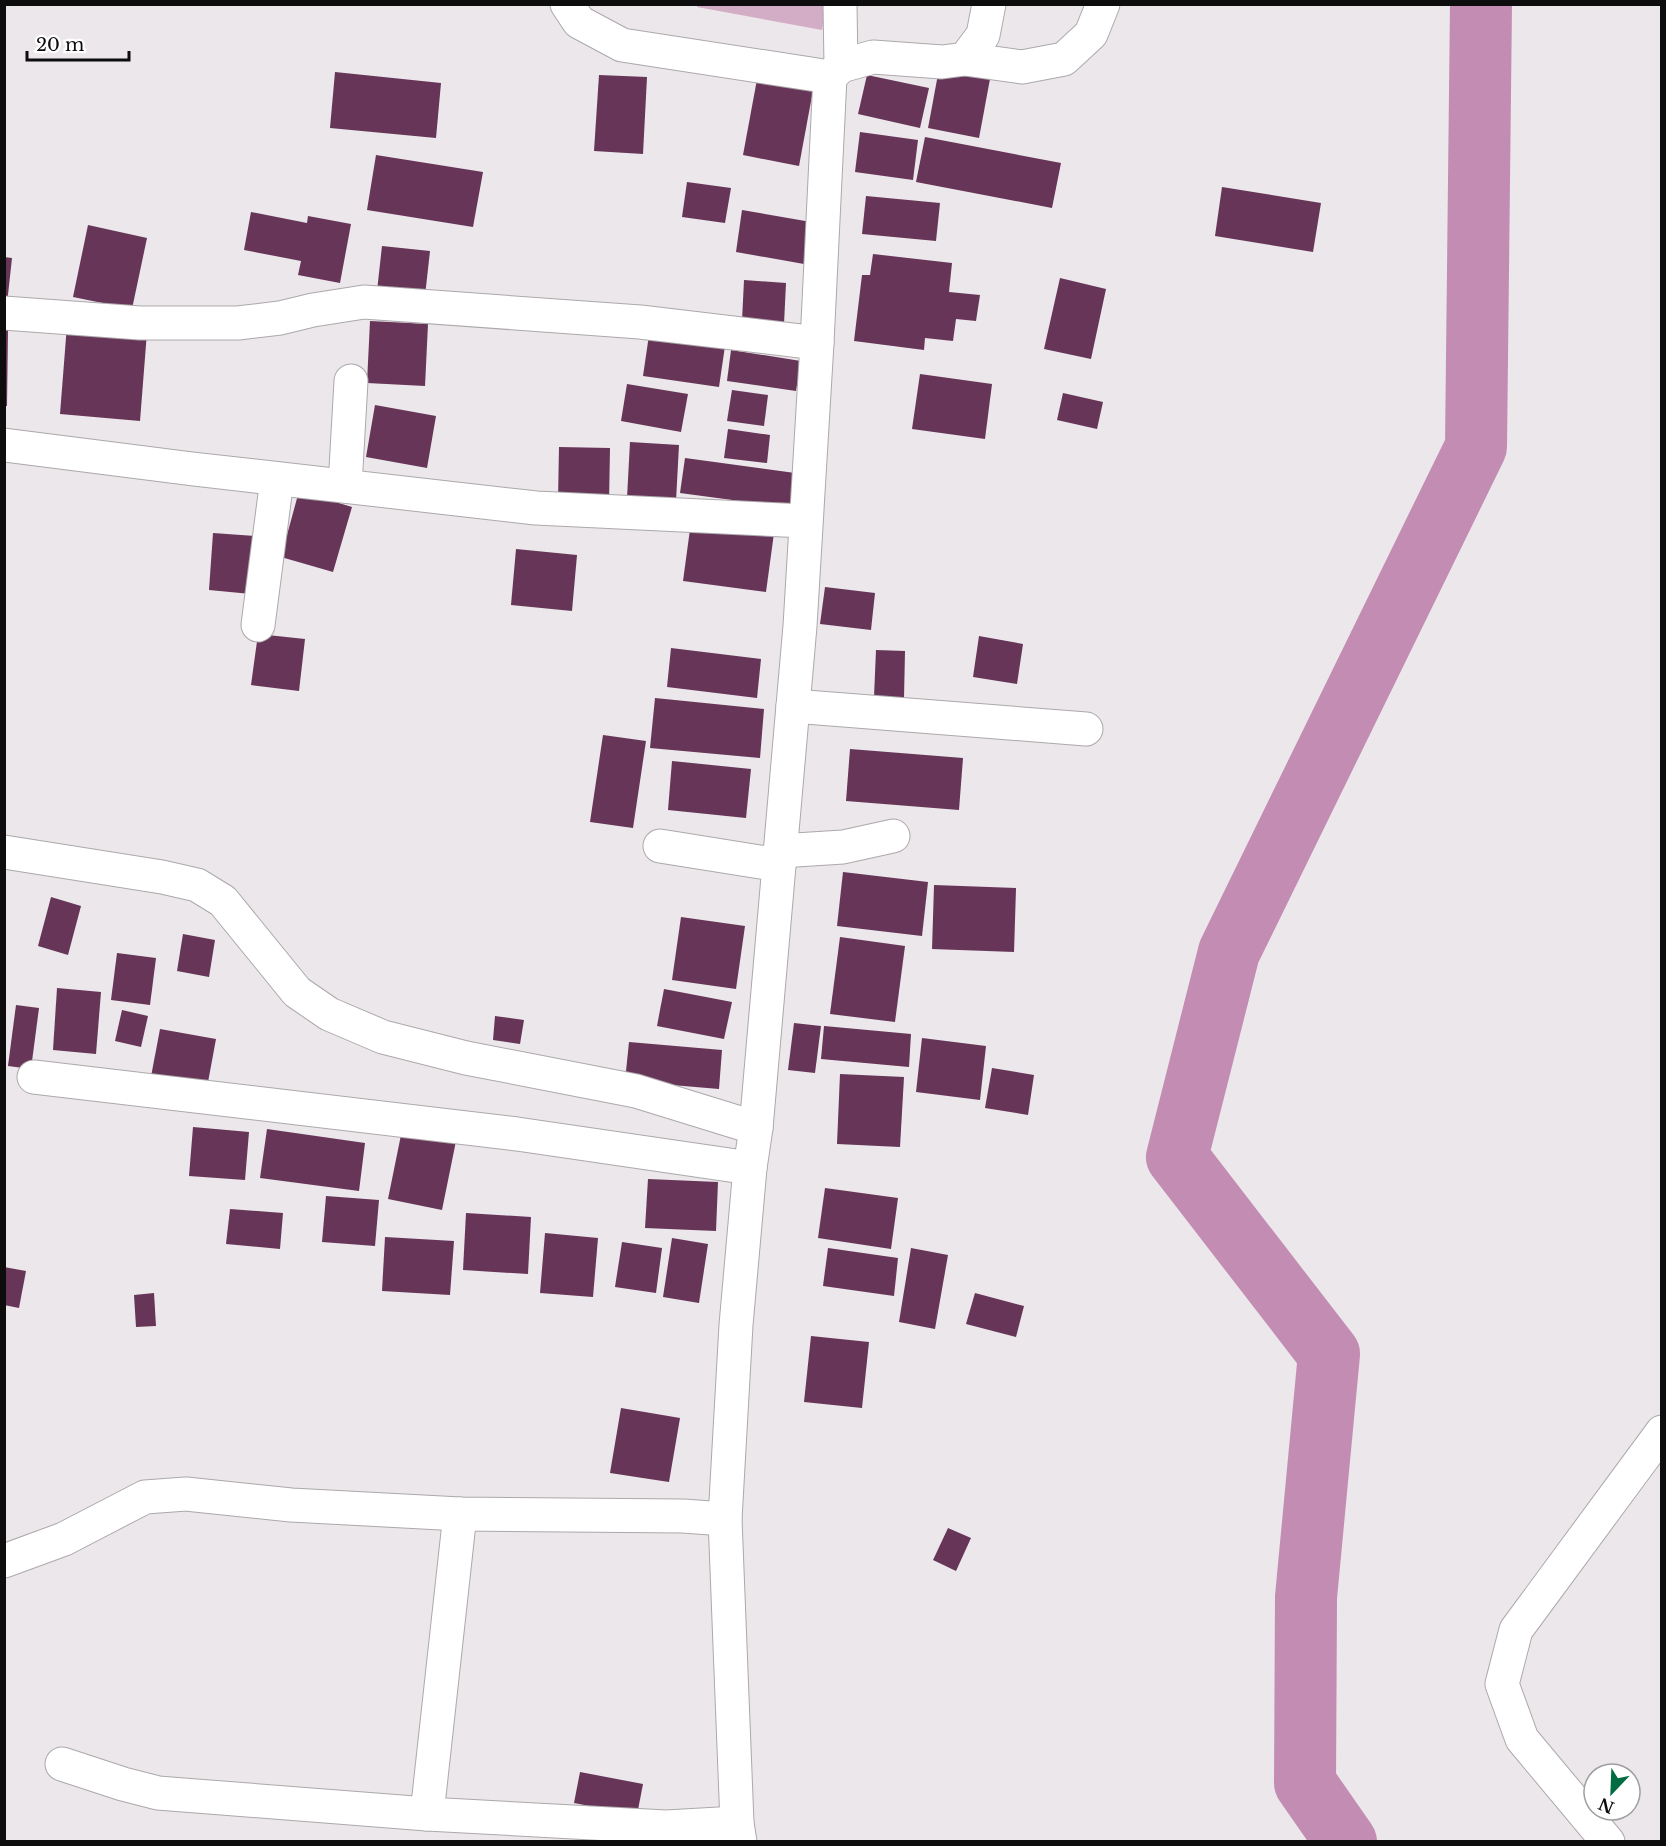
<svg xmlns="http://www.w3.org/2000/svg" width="1666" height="1846" viewBox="0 0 1666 1846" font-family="'Libre Baskerville',serif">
  <rect width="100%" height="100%" fill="#ebe7ea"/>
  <!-- green -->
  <path fill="#d3acc6" d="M698,4L826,5L822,30L697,7Z"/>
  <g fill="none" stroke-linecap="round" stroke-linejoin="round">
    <!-- river -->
    <path stroke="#c38cb2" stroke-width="62" d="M1346,1842L1305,1783L1306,1597L1329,1354L1177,1157L1229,952L1476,447L1481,4"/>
  </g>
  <!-- building -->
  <g fill="#663558">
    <path d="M939,69L990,79L979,138L928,128Z"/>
    <path d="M335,72L441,83L436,138L330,128Z"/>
    <path d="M758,74L814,85L799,166L743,155Z"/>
    <path d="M599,75L647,77L643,154L594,151Z"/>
    <path d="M867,75L929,88L920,128L858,114Z"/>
    <path d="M860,132L918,140L913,180L855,172Z"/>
    <path d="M925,137L1061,163L1052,208L916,182Z"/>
    <path d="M376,155L483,172L473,227L367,210Z"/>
    <path d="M687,182L731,188L725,223L682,217Z"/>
    <path d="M1222,187L1321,203L1313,252L1215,236Z"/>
    <path d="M866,196L940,203L936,241L862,234Z"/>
    <path d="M742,210L811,222L804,264L736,252Z"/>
    <path d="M251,212L307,223L308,216L351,224L340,283L298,275L301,261L244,250Z"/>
    <path d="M88,225L147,238L132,309L73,297Z"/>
    <path d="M382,246L430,251L425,296L377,291Z"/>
    <path d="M873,254L952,263L949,292L980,295L976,321L956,319L953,341L925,338L924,350L854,341L862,275H870Z"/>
    <path d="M4,257L12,258L7,304H4Z"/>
    <path d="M1060,278L1106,289L1091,359L1044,349Z"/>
    <path d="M744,280L786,283L784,324L742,321Z"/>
    <path d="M370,321L428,324L425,386L367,383Z"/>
    <path d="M67,325L147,332L140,421L60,414Z"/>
    <path d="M4,330H8L7,406H4Z"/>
    <path d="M649,335L725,346L719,387L643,376Z"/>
    <path d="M731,350L801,361L796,391L727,381Z"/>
    <path d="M920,374L992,384L985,439L912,429Z"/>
    <path d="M627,384L688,394L681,432L621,421Z"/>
    <path d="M732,390L768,395L764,426L727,421Z"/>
    <path d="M1063,393L1103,402L1097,429L1057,420Z"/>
    <path d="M375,405L436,416L427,468L366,457Z"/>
    <path d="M728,429L770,435L767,463L724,458Z"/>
    <path d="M630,442L679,445L676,501L627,498Z"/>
    <path d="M559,447L610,448L609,503L558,501Z"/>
    <path d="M685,458L795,473L791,508L680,493Z"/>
    <path d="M299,491L352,507L333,572L281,557Z"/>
    <path d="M691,522L774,533L766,592L683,581Z"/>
    <path d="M213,533L255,536L251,594L209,590Z"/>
    <path d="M516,549L577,555L572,611L511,605Z"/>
    <path d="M825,587L875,593L871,630L820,624Z"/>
    <path d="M258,634L305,639L299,691L251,685Z"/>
    <path d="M979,636L1023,644L1017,684L973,677Z"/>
    <path d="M671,648L761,659L757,698L667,687Z"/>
    <path d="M876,650L905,651L904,698L874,697Z"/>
    <path d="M655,698L764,709L760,758L650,748Z"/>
    <path d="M603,735L646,741L633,828L590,822Z"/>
    <path d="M850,749L963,758L959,810L846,801Z"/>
    <path d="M672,761L751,769L746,818L668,810Z"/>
    <path d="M843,872L928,882L922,936L837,926Z"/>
    <path d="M934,885L1016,888L1014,952L932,949Z"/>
    <path d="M51,897L81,906L68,955L38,946Z"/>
    <path d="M681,917L745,926L736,989L672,980Z"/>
    <path d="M183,934L215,940L209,977L177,971Z"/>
    <path d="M840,937L905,946L895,1022L830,1014Z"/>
    <path d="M117,953L156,958L150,1005L111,1000Z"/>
    <path d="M57,988L101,992L96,1054L53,1050Z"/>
    <path d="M664,989L732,1002L724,1039L657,1026Z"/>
    <path d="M16,1005L39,1008L31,1069L8,1066Z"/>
    <path d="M122,1010L148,1016L141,1047L115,1041Z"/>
    <path d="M495,1016L524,1020L520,1044L493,1040Z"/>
    <path d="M794,1023L821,1026L815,1073L788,1070Z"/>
    <path d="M824,1026L911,1034L909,1067L821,1059Z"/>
    <path d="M160,1029L216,1039L206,1093L150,1082Z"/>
    <path d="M922,1038L986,1046L980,1100L916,1092Z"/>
    <path d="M629,1042L722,1050L719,1089L625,1081Z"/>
    <path d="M992,1068L1034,1075L1028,1115L985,1108Z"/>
    <path d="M840,1074L904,1077L900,1147L837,1144Z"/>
    <path d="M193,1127L249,1132L245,1180L189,1176Z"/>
    <path d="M267,1129L365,1143L359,1191L260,1178Z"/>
    <path d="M402,1130L456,1141L442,1210L388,1199Z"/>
    <path d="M648,1179L718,1182L716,1231L645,1228Z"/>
    <path d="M825,1188L898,1198L891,1249L818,1238Z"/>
    <path d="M326,1196L379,1200L375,1246L322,1242Z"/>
    <path d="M230,1209L283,1213L280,1249L226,1244Z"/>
    <path d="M466,1213L531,1217L528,1274L463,1270Z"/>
    <path d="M545,1233L598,1238L593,1297L540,1293Z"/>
    <path d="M385,1237L454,1241L450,1295L382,1291Z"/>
    <path d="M672,1238L708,1244L699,1303L663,1297Z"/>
    <path d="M622,1242L662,1248L656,1293L615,1287Z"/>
    <path d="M828,1248L898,1258L894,1296L823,1286Z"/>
    <path d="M911,1248L948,1255L935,1329L899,1322Z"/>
    <path d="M4,1267L26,1271L19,1308L4,1305Z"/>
    <path d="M154,1293L156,1326L136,1327L134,1295Z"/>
    <path d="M975,1293L1024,1306L1016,1337L966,1324Z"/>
    <path d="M811,1336L869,1342L862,1408L804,1402Z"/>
    <path d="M621,1408L680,1418L669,1482L610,1473Z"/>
    <path d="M948,1528L971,1538L956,1571L933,1560Z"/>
    <path d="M580,1772L643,1784L637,1815L574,1803Z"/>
  </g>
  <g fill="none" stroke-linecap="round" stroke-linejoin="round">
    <!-- minor casing -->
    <g stroke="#aca8ab" stroke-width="35">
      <g id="minor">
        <path d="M567,4L579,22L622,45L830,77"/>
        <path d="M840,4L841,66"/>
        <path d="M965,59L1022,67L1064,59L1091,34L1103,4"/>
        <path d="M4,313L140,323H238L280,318L313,310L364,302L640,322L817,343"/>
        <path d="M4,445L193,469L536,508L805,521"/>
        <path d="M345,486L351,381"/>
        <path d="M258,625L277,479"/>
        <path d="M793,706L1086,729"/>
        <path d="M660,846L779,865"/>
        <path d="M780,851L843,847L893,836"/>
        <path d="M4,852L162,877L197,885L223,901L297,992L329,1014L383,1037L466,1058L636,1091L756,1128"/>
        <path d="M34,1077L517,1134L750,1168"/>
        <path d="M4,1561L64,1539L145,1497L186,1494L291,1505L460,1514L683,1516L725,1519"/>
        <path d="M62,1764L123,1784L158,1793L427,1814L666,1827L737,1823"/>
        <path d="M427,1814L460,1514"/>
        <path d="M740,1842L737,1823L725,1519L736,1325L750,1168L756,1128L800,626L817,343L830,77L841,66L873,57L942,62L965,59L983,35L989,4"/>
        <path d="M1608,1842L1522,1739L1502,1684L1516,1630L1662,1432"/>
      </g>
    </g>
    <!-- minor -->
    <use href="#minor" stroke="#fff" stroke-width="33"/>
  </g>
  <!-- border -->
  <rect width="1666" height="1846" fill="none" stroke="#0e0d0e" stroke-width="12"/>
  <!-- north arrow -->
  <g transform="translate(1612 1792) rotate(203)"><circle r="28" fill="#ffffff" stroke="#9f9e9f" stroke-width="1.5"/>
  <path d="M0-4.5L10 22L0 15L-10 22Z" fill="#016b41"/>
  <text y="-9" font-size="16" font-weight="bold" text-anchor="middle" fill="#0e0d0e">N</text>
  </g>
  <!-- scale -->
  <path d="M27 51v9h102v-9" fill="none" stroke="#0e0d0e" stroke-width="3"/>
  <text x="36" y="51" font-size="18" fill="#0e0d0e" stroke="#ffffff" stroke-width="4.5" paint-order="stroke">20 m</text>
</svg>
